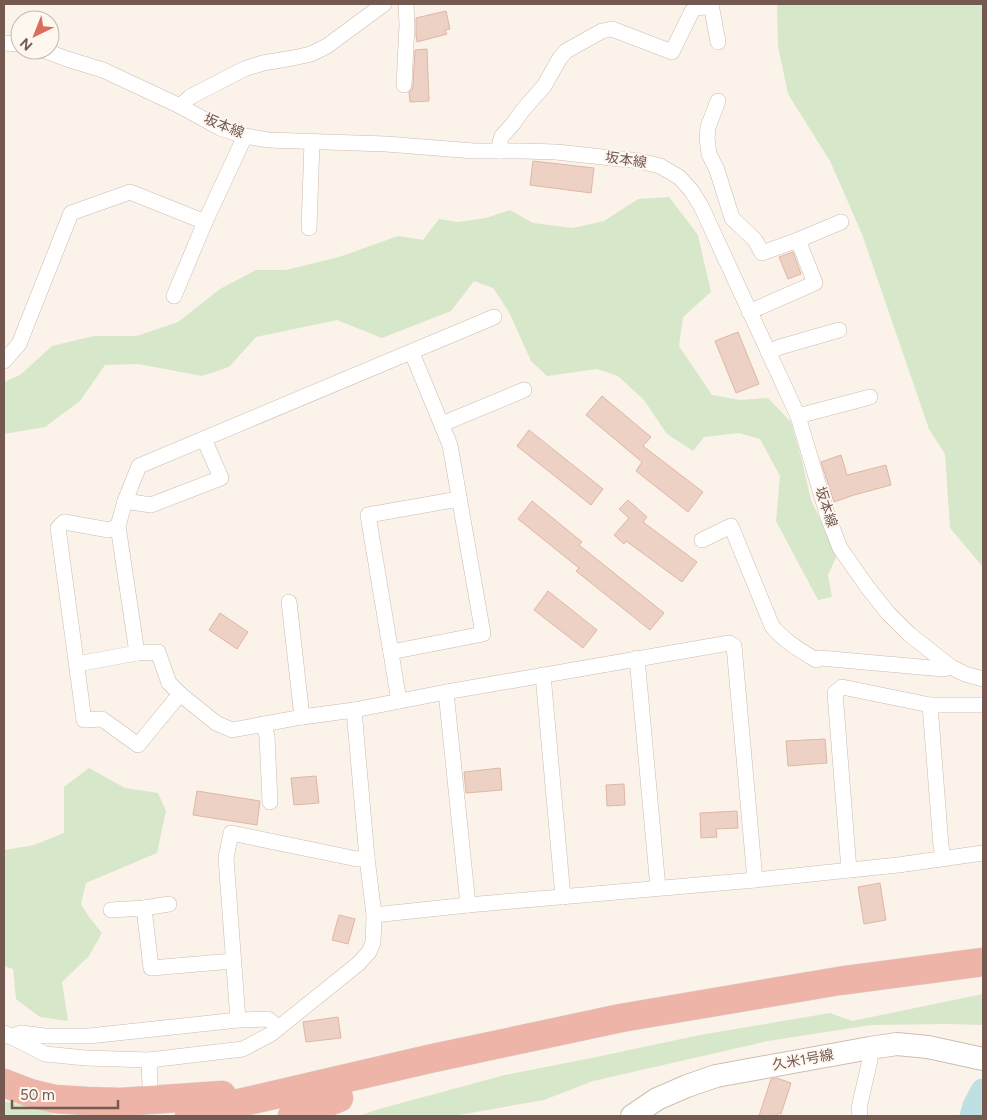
<svg xmlns="http://www.w3.org/2000/svg" width="987" height="1120" viewBox="0 0 987 1120" font-family="Figtree,'Noto Sans JP',sans-serif">
  <rect width="100%" height="100%" fill="#fbf3e9"/>
  <!-- green -->
  <g fill="#d7e7c9">
    <path d="M778,4H983V567L950,528L945,454L929,429L862,234L830,161L788,94L778,46L777,6Z"/>
    <path d="M669,197L698,235L711,292L683,317L679,346L712,395L740,400L768,398L791,422L802,461L811,500L837,555L828,575L832,597L818,600L776,521L780,476L760,439L739,433L704,437L693,451L667,434L644,400L618,376L597,369L547,376L531,361L509,312L493,288L474,281L451,311L382,338L337,320L256,337L229,367L202,376L138,364L105,365L80,401L45,427L4,434V382L20,375L52,346L94,336H137L178,322L220,289L256,270H286L339,257L398,236L423,240L439,219L458,222L486,218L510,210L533,223L573,228L604,221L638,199Z"/>
    <path d="M89,768L125,788L158,793L166,811L157,853L86,883L81,904L89,917L102,933L89,956L62,982L68,1021L40,1017L16,999L13,969L4,966V849L5,850L34,845L64,833V787Z"/>
    <path d="M983,994V1025L947,1024L871,1025L768,1041L593,1081L544,1100L453,1116H358L379,1109L505,1075L601,1056L700,1035L830,1013L852,1021Z"/>
    <path d="M4,1101L50,1111L53,1116H4Z"/>
  </g>
  <g fill="none" stroke-linecap="round" stroke-linejoin="round">
    <!-- river -->
    <path stroke="#bfe0e3" stroke-width="25" d="M972,1116L975,1106L983,1091"/>
  </g>
  <!-- building -->
  <g fill="#edd1c4" stroke="#deb7a6">
    <path d="M446,11L450,29L445,30L447,34L417,42L416,36V18Z"/>
    <path d="M427,49L429,101L410,102L409,92L412,90L413,85L415,50Z"/>
    <path d="M533,161L594,168L591,193L530,185Z"/>
    <path d="M793,252L801,274L788,279L779,257Z"/>
    <path d="M738,332L759,384L736,393L715,341Z"/>
    <path d="M602,396L651,437L643,446L703,492L688,512L636,471L642,462L586,415Z"/>
    <path d="M529,430L603,489L591,505L517,446Z"/>
    <path d="M841,455L847,475L886,465L891,485L854,495L834,502L821,462Z"/>
    <path d="M628,500L647,517L643,522L697,562L682,582L626,541L624,544L614,535L629,518L619,509Z"/>
    <path d="M532,501L582,542L579,545L664,613L650,630L576,571L579,568L518,519Z"/>
    <path d="M548,591L597,630L583,648L534,610Z"/>
    <path d="M220,613L248,632L237,649L209,630Z"/>
    <path d="M825,739L827,763L788,766L786,741Z"/>
    <path d="M500,768L502,790L466,793L464,772Z"/>
    <path d="M316,776L319,803L294,805L291,778Z"/>
    <path d="M624,784L625,805L607,806L606,785Z"/>
    <path d="M197,791L260,801L257,825L193,815Z"/>
    <path d="M737,811L738,828L716,829L717,837L701,838L700,813Z"/>
    <path d="M880,883L886,920L864,924L858,887Z"/>
    <path d="M339,915L355,919L348,944L332,940Z"/>
    <path d="M338,1017L341,1038L306,1042L303,1022Z"/>
    <path d="M777,1078L791,1083L781,1114L778,1113L777,1116H759L771,1079Z"/>
  </g>
  <g fill="none" stroke-linecap="round" stroke-linejoin="round">
    <!-- street casing -->
    <g stroke="#ccbab0" stroke-width="16">
      <g id="street">
        <path d="M711,4L718,42"/>
        <path d="M4,43L20,44"/>
        <path d="M43,50L67,59L103,70L180,106L220,128L245,136L268,140L386,144L474,151H522L556,152L640,161L660,166L679,177L691,190L701,206L798,416L828,517L840,548L868,588L888,613L909,634L951,667L965,674L983,679"/>
        <path d="M404,85L407,25L406,4"/>
        <path d="M718,101L708,127L707,139L709,154L717,170L732,218L755,240L762,253L798,240L841,222"/>
        <path d="M180,106L190,97L244,69L263,63L293,58L311,54L327,46L384,4"/>
        <path d="M500,151V142L502,136L513,124L522,111L544,86L560,58L566,51L602,31L612,29L672,52L692,11L696,8L712,6"/>
        <path d="M309,228L312,142"/>
        <path d="M174,296L205,222L245,136"/>
        <path d="M749,312L815,283L798,240"/>
        <path d="M768,352L780,347L839,330"/>
        <path d="M4,361L19,344L71,213L130,192L205,222"/>
        <path d="M798,416L870,397"/>
        <path d="M442,424L524,390"/>
        <path d="M125,501L151,505L221,478L204,439"/>
        <path d="M118,526L109,530L64,522L58,528L84,720L102,719L138,745L180,694"/>
        <path d="M702,540L731,526L772,626C784,641 800,650 816,660L820,658L943,669L951,667"/>
        <path d="M289,602L302,717"/>
        <path d="M391,652L483,634L450,445L412,353"/>
        <path d="M137,653L118,526L125,501L139,466L494,317"/>
        <path d="M637,658L658,888"/>
        <path d="M77,664L137,653L158,652L169,683L180,694L216,723L232,730L302,717L354,710L446,692L729,643L734,646L755,880"/>
        <path d="M543,675L563,897"/>
        <path d="M446,692L468,905"/>
        <path d="M399,701L368,515L459,499"/>
        <path d="M930,705L941,846L944,859"/>
        <path d="M263,724L267,736L270,802"/>
        <path d="M849,870L835,693L842,687L930,705H983"/>
        <path d="M144,908L151,968L233,961"/>
        <path d="M111,910L144,908L169,904"/>
        <path d="M374,915L468,905L755,880L898,865L983,853"/>
        <path d="M238,1020L226,858L231,833L357,859L367,858"/>
        <path d="M4,1033L45,1054L86,1058L149,1060L243,1049L271,1034L358,964L369,952L373,943L374,915L367,858L354,710"/>
        <path d="M10,1037L21,1033L45,1036H89L238,1020L268,1019L278,1027"/>
        <path d="M149,1060L150,1085"/>
        <path d="M860,1116L859,1108L870,1060V1048"/>
      </g>
    </g>
    <!-- secondary casing -->
    <g stroke="#d0bcb1" stroke-width="24">
      <path id="secondary" d="M632,1116L657,1099L687,1086L716,1076L870,1048L897,1044L928,1047L983,1059"/>
    </g>
    <!-- highway casing -->
    <g stroke="#d8d1ce" stroke-width="29">
      <g id="highway">
        <path d="M4,1083L30,1093L55,1099L87,1101L121,1102L222,1095"/>
        <path d="M189,1116L209,1110L429,1059L621,1018L839,981L983,962"/>
        <path d="M292,1116L339,1098"/>
      </g>
    </g>
    <!-- street -->
    <use href="#street" stroke="#fff" stroke-width="15"/>
    <!-- secondary -->
    <use href="#secondary" stroke="#fff" stroke-width="22"/>
    <!-- highway -->
    <use href="#highway" stroke="#eeb4a7" stroke-width="28"/>
  </g>
  <g text-anchor="middle" dominant-baseline="central" stroke-width="4" stroke-linejoin="round" paint-order="stroke">
    <!-- street labels -->
    <g font-size="14" fill="#73594f" stroke="#fdf7f0">
      <text transform="translate(224 126) rotate(22)">坂本線</text>
      <text transform="translate(626 160) rotate(8)">坂本線</text>
      <text transform="translate(826 507) rotate(72)">坂本線</text>
      <text transform="translate(803 1060) rotate(-10)">久米1号線</text>
    </g>
  </g>
  <!-- border -->
  <rect width="987" height="1120" fill="none" stroke="#73594f" stroke-width="10"/>
  <!-- north arrow -->
  <g transform="translate(35 35) rotate(223)"><circle r="24" fill="#fdf7f0" stroke="#c6b8b0"/>
  <path d="M0-4L9 19L0 12L-9 19Z" fill="#d86e5b"/>
  <text y="-8" font-size="14" font-weight="bold" text-anchor="middle" fill="#73594f">N</text>
  </g>
  <!-- scale -->
  <path d="M12 1100v8h106v-8" fill="none" stroke="#73594f" stroke-width="2.5"/>
  <text x="20" y="1100" font-size="15" fill="#73594f" stroke="#fdf7f0" stroke-width="4" paint-order="stroke">50 m</text>
</svg>
